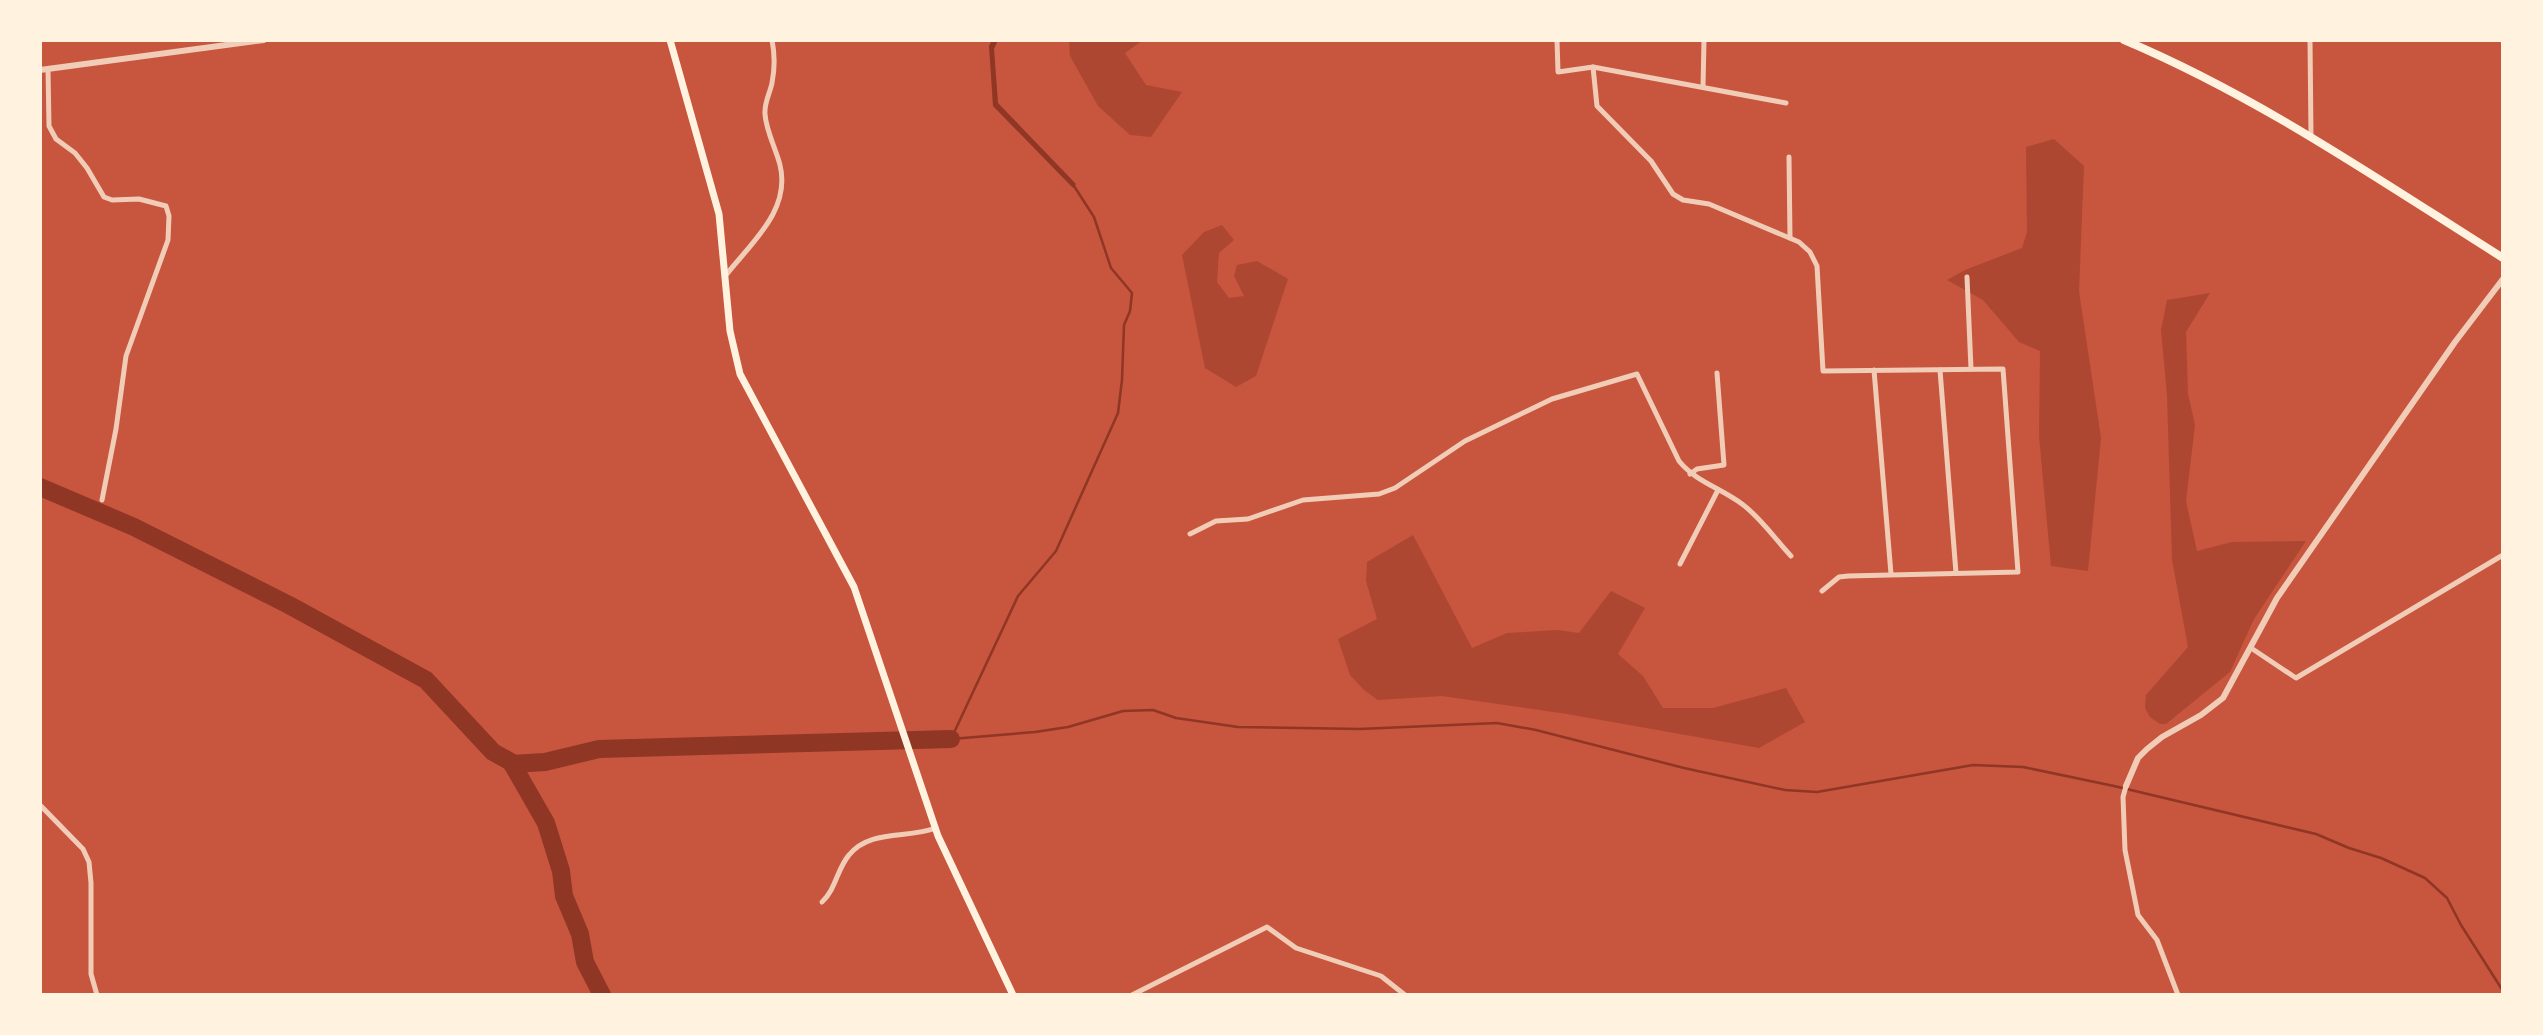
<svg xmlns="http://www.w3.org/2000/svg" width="2543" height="1035" viewBox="0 0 2543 1035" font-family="'PT Sans',sans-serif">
  <rect width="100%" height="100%" fill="#c8553d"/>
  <!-- green -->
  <g fill="#ae4732">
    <path d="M1069,40H1143L1125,53L1146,85L1182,92L1151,137L1130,135L1098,106L1070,56Z"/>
    <path d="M2054,139L2084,166L2079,291L2101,438L2088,571L2051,566L2039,436L2040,351L2019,342L1983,300L1947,280L1965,270L2022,248L2027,232L2026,147Z"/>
    <path d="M1222,225L1234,240L1219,253L1217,282L1229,298L1244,296L1234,276L1237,265L1257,261L1288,279L1256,376L1236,387L1205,368L1182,255L1204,232Z"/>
    <path d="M2210,293L2186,332L2188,394L2195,425L2186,501L2197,551L2232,542L2306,541L2254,619L2230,672L2166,724H2160L2150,717L2145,708L2146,695L2188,647L2172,560L2167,395L2161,330L2167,300Z"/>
    <path d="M1413,535L1472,648L1507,633L1558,630L1579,633L1611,591L1645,608L1618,654L1643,676L1663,708H1713L1786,688L1805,722L1759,748L1567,714L1442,696L1378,700L1364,690L1350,675L1338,639L1377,619L1366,581L1367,562Z"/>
  </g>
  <!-- water -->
  <path fill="#8f3625" d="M992,40H998L994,49L998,103L1076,184L1073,188L993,106L989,46Z"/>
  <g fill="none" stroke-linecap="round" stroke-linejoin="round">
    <!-- stream -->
    <path stroke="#8f3625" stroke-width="2.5" d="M1074,186L1094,217L1111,268L1132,293L1130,311L1124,325L1122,380L1118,413L1056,551L1018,596L951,739L1035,732L1068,727L1123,711L1153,710L1176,718L1238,727L1360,729L1497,723L1536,730L1684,768L1785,790L1817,792L1973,765L2023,767L2114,786L2316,834L2349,848L2381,858L2425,878L2447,898L2461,925L2503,991"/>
    <!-- river -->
    <g stroke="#8f3625" stroke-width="18">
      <path d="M40,487L134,527L289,605L426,680L493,752L511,762L546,823L561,871L564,896L580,934L585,962L602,995"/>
      <path d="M512,764L545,762L599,749L951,739"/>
    </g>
    <!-- minor -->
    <g stroke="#f1ccb7" stroke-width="5">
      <path d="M1557,40L1558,72L1593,67L1786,103"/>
      <path d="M2310,40L2311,136"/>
      <path d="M1593,67L1597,106L1651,161L1673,194L1683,200L1709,204L1799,242L1810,252L1817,266L1823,371L2003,369L2018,572L1848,576L1839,577L1822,591"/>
      <path d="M48,69L49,126L56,139L75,153L87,168L104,197L112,200L139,199L166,206L169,216L168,240L126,356L116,429L102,500"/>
      <path d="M1703,87L1704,40"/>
      <path d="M1789,157L1790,238"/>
      <path d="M726,275C752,242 791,210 780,165C776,149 766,131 765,114C764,103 770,93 772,83C775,68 775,55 772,40"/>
      <path d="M1967,277L1971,369"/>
      <path d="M1874,370L1891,574"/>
      <path d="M1940,370L1956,573"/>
      <path d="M1690,474L1697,469L1724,465L1717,373"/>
      <path d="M1190,534L1216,521L1248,519L1303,500L1379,494L1395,488L1465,441L1552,399L1637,374L1679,461C1696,482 1721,488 1742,504C1761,518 1775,539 1791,556"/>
      <path d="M1680,564L1718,490"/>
      <path d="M2251,648L2296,678L2503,555"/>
      <path d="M2126,786L2123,797L2125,850L2138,915L2157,940L2178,995"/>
      <path d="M40,805L83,849L89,862L91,883V974L97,995"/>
      <path d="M822,902C836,889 837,869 849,855C870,829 907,839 936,828"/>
      <path d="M1132,995L1267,927L1296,948L1381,976L1405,995"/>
    </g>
    <!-- tertiary -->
    <g stroke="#f1ccb7" stroke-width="6">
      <path d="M40,70L264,40"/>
      <path d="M2126,786L2138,758L2147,749L2162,737L2201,715L2223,698L2277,598L2455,342L2503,279"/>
    </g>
    <!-- secondary -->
    <path stroke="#fff3e0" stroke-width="7" d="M670,40L719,214L730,331L740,374L854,587L938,836L1013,995"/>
    <!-- trunk -->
    <path stroke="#fff3e0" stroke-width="8" d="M2124,40C2259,97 2379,180 2503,258"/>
  </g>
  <!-- border -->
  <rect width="2543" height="1035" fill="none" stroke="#fff3e0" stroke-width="84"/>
</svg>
